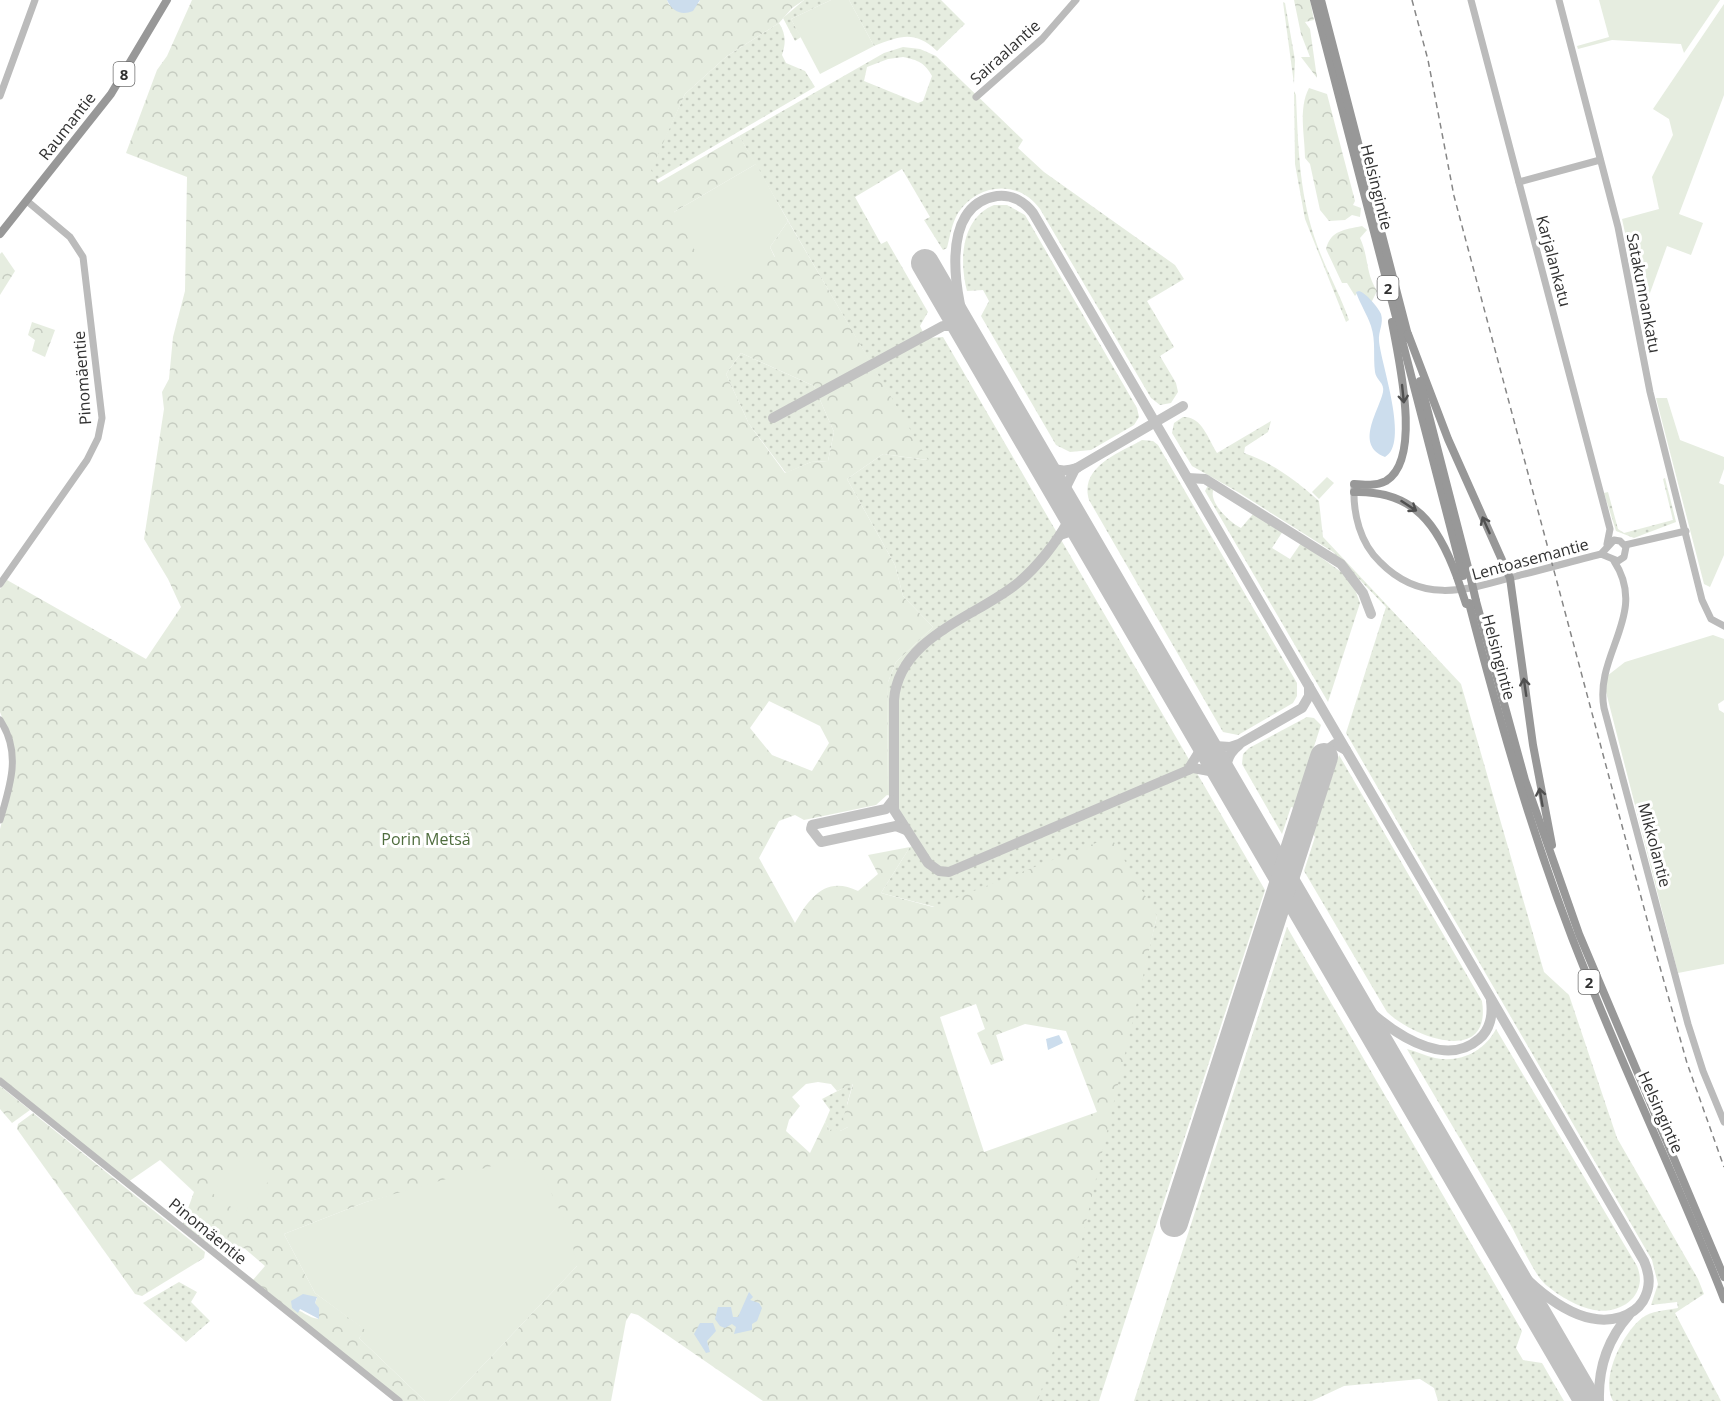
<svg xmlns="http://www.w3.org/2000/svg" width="1724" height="1401" viewBox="0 0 1724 1401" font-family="'Open Sans',sans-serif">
  <defs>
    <pattern id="grass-dots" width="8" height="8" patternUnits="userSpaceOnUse" patternTransform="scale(1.5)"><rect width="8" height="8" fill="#e6ede0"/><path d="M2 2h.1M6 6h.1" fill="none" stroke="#c6ccc1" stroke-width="1.8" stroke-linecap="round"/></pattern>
    <pattern id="forest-crowns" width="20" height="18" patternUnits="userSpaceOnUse" patternTransform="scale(1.5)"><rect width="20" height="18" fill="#e6ede0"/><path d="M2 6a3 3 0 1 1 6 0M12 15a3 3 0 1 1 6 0" fill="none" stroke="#c6ccc1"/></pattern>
  </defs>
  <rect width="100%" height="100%" fill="#fff"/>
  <!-- grass -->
  <g fill="url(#grass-dots)" fill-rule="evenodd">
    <path d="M804,0H831L791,19L801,37L795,41L783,18Z"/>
    <path d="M849,0H941L965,24L937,51C914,30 901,36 874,46Z"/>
    <path d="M1283,2L1285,3L1295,60L1294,84Z"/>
    <path d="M779,23C786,34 786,43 782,55L786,63L805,71L815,87L656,180L650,170L685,94L727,56Z"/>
    <path d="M903,47L920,49L936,56L1023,140L1018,148L1044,172L1175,265L1184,279L1147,301L1174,347L1160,356L1176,383L1178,392L1171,403L1160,405L1151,398L1040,209C1018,179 978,183 958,213C952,223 950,236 947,248L943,250L924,220L930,217L902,169L855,197L881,244L887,241L928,312L920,326L926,338L943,337L1265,890L1099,1401H1038L1157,916L935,907L881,893L910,847L919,843L900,813L896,797L887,795L888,682L896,662L933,627L903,596L895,565L847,479L883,454L927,460L739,136L884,53ZM903,57C918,60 925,63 932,76L923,101L918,103L864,81L867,67L888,59Z"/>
    <path d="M1294,91L1296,95C1298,143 1299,190 1314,236C1323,265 1339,291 1349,320L1346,322L1305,219L1295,164Z"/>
    <path d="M994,205H1007L1025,215L1137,408L1139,417L1134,425L1091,450L1070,452L1056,445L981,316L989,301L983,290L967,291C959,261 961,218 994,205Z"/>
    <path d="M741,353L814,386L834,432L828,461L811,462L786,473L749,424L726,374Z"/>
    <path d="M1183,417C1202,416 1208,439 1217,453L1271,421L1268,432L1245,447L1244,453C1273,463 1297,481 1319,501L1323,537L1461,684L1544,972L1569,995L1617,1138L1698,1279L1704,1294L1675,1313L1721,1401H1613C1600,1378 1623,1333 1642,1318C1650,1311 1667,1310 1678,1308L1677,1302L1651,1305L1658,1284L1652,1260L1346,733L1386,607L1333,552L1238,492L1192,466L1172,433L1174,423Z"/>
    <path d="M1142,440L1153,441L1158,445L1297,683V696L1293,703L1238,735L1223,732L1089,500C1079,467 1119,453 1142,440Z"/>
    <path d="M1665,478L1676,522L1634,538L1616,531L1604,493L1608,492L1618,529L1624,533L1673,520L1663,479Z"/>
    <path d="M1208,485L1214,488C1207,501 1229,522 1241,528L1253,514L1283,531L1272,548L1290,559L1301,543L1344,574L1354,587L1360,603L1328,702L1205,491Z"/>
    <path d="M1307,717L1314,718L1321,725L1294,808L1291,807L1282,834L1242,764L1243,754L1249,748Z"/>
    <path d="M1339,755L1482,1001C1492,1066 1414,1038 1387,1012L1304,871L1315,837L1313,834Z"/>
    <path d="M1287,927L1522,1331L1516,1348L1523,1360L1542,1363L1564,1401H1438L1434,1388L1420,1379L1344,1386L1312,1401H1134Z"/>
    <path d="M1496,1029L1637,1266C1649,1295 1621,1315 1594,1310C1578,1307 1559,1296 1546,1285C1532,1272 1519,1239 1509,1222C1475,1164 1441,1107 1407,1049C1416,1051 1425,1056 1435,1058C1460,1063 1484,1052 1496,1029Z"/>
    <path d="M853,1083L847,1104L848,1127L840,1131H830L825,1122L830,1110L822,1099Z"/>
    <path d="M179,1282L197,1292L191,1302L210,1321L186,1342L143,1303Z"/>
  </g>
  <!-- forest -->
  <g fill="url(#forest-crowns)" fill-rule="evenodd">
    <path d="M192,0H667L669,5L699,3L700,0H804L792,8L779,23L727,56L685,94L651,170L658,183L739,136L756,164L674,212L775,257L770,247L788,221L928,460L883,454L847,479L895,565L903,596L933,627L896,662L888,682L887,795L876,805L804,820L795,815L779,821L759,858L795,923C809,898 826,875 858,891L878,874L868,855L910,847L881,893L933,907L1111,837L1157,916L1067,1304L1038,1401H763L638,1315L631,1313L626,1321L611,1401H449L577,1266L432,1185L366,1202L284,1234L315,1293L366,1330L359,1338L425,1401H401L253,1280L265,1266L244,1248L226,1256L182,1225L194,1192L160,1160L128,1182L0,1077V829L16,765L13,745L0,712V589L7,580L146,659L181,607L168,579L144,539L164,409L162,392L169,379L173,337L185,291L187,177L126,153L157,70L167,56ZM741,353L814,386L834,432L828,461L811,462L785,473L749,424L726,374ZM769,701L820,726L829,743L812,771L772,755L750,728ZM976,1004L985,1029L977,1033L991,1065L1004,1060L996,1035L1025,1024L1066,1031L1097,1112L984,1152L940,1017ZM818,1082L831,1084L837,1091L853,1084L843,1119L848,1127L840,1131L834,1129L830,1131L825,1122L810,1153L786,1131L789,1120L800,1106L792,1097L806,1084ZM317,1298L315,1303L319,1319C308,1318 302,1310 292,1308L293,1304Z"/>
    <path d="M1294,0H1310L1314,20L1305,22L1310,29L1317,78L1301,57H1310L1301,34Z"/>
    <path d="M1309,88L1327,94L1355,201L1353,205L1361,208L1360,217L1352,215L1345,220L1329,221L1320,210L1310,164L1305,158C1305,135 1298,109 1309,88Z"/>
    <path d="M1362,226L1367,230L1360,238C1369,257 1365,272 1377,291L1371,303L1359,291L1355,296L1347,283H1342L1326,249C1331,230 1344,230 1362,226Z"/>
    <path d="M2,252L15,271L0,295V254Z"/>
    <path d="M32,322L55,330L45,357L32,351L35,340L28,335Z"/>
    <path d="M0,1086L30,1110L12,1123L0,1109Z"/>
    <path d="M33,1113L205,1252L204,1258L142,1296L135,1294L17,1129L18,1124Z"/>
  </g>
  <!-- park -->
  <g fill="#e6ede0">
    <path d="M831,0H849L874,46L820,74L791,19Z"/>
    <path d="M1599,0H1720L1684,53L1681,44L1612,40L1578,49L1577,46L1609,37Z"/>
    <path d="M1724,4V95L1679,214L1703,223L1691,255L1667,246L1646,304L1639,297L1622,219L1659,209L1652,177L1673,135L1669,119L1653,109Z"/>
    <path d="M756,164L788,221L770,247L775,258L717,291L674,212Z"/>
    <path d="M1656,398H1667L1680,440L1724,457V469L1719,483L1724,485V555L1710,587L1704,584Z"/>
    <path d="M1327,477L1334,483L1319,499L1312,492Z"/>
    <path d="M1713,635L1724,639V700L1718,704L1719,710L1724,713V964L1678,973L1606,692L1607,676L1625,662Z"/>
    <path d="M249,1151L275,1173L242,1215L212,1193Z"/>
    <path d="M516,1159L538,1165L570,1232L577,1266L449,1401H425L359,1338L365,1330L315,1293L284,1234L366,1202Z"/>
  </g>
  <!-- water -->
  <g fill="#ccdded">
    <path d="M667,0H700L693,11C681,16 672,11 667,0Z"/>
    <path d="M1359,291C1366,293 1378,307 1381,314C1384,324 1378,331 1379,341C1381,364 1410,444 1385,457C1354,445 1379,411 1383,392C1385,383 1376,380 1375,372C1373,356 1376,341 1371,326C1367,314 1360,304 1356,292Z"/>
    <path d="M1059,1035L1063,1043L1048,1050L1046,1039Z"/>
    <path d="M749,1292L753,1297L750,1300L759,1303L762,1308L757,1321L752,1324V1330L734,1334L736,1327L732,1324L725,1328L720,1326L715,1319L718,1307H731L733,1317H738Z"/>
    <path d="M303,1294L317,1297L315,1303L319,1308V1319L300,1309L298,1313L292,1308L291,1301Z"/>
    <path d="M700,1323H713L716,1331L707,1341L710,1352L706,1353L694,1334Z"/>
  </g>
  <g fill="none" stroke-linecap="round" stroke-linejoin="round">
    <!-- taxiway -->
    <g stroke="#c2c2c2" stroke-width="10">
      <path d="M970,340C956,303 936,205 997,196C1012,194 1025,202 1033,213L1644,1261C1650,1275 1651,1287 1643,1301C1638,1309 1630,1314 1621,1317C1574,1332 1521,1278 1497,1244"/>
      <path d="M1183,406L1075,469L1065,489L1069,514L1068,521C1057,542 1037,567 1019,582C977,617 899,636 894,700V810L928,863L939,871L949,872L1193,768L1215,772L1228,784"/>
      <path d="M773,418L943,326H955L966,334"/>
      <path d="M1036,453C1046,469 1060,474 1077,468"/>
      <path d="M1188,478L1205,479L1341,564L1363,593L1371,614"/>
      <path d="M1060,535L1072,531L1086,540"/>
      <path d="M1197,729L1215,746L1230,747L1239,744L1302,708L1309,696V686"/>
      <path d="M1327,750L1335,744L1346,750"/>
      <path d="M1188,770L1199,752L1198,732"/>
      <path d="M1228,784C1224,768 1226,755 1239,745"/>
      <path d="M893,800L886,809L812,825L811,829L821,842L896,826L906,830"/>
      <path d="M1345,984C1369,1017 1438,1075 1479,1039C1490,1030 1493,1015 1491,1001"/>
      <path d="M1599,1401C1598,1368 1607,1340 1629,1315"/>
    </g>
    <!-- runway -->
    <g stroke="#c2c2c2" stroke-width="28">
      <path d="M925,263L1588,1401"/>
      <path d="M1174,1223L1324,757"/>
    </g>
    <!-- secondary -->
    <g stroke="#bbb" stroke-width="7">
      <path d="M1471,0L1610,529L1607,544"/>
      <path d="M1559,0L1618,227L1650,392L1702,600L1711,619L1724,626"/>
      <path d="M0,96L35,0"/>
      <path d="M976,97L1042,39L1076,0"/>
      <path d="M1519,182L1600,160"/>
      <path d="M1354,487C1353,514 1360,543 1380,562C1422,605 1467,590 1517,576C1545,569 1573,561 1601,554L1614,540L1620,541L1626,547L1624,557L1618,561L1601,554"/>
      <path d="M1625,545L1686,531"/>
      <path d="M1614,561C1649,614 1594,654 1604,708L1688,1024L1703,1071L1724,1122"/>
      <path d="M0,584L87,460L98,438L102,418L83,257L70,237L27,201"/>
      <path d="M0,720C22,753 10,786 0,820"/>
      <path d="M0,1081L399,1401"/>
    </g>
    <!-- highway -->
    <g stroke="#989898" stroke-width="8">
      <path d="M1314,0L1463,576"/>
      <path d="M1321,0L1409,339"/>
      <path d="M0,234L111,94L167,0"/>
      <path d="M1408,334L1448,439L1510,578L1533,745L1552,845"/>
      <path d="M1420,381L1470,575"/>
      <path d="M1354,484C1365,485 1376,486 1386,481C1423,459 1398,357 1392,322"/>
      <path d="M1354,492C1414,490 1438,525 1457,577"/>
      <path d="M1476,601L1525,780L1579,934L1724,1277"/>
      <path d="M1469,603C1502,730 1538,856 1588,978C1631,1086 1682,1191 1724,1299"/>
    </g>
    <!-- rail -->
    <path stroke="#868686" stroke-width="1.5" stroke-dasharray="6 4.5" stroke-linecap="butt" d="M1412,0L1428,60L1454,196L1656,953L1687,1063L1724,1167"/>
    <!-- highway-bridge -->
    <g stroke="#989898" stroke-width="8">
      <path d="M1470,575L1476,601"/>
      <path d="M1457,577L1466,604"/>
    </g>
  </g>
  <!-- one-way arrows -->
  <defs><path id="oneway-shaft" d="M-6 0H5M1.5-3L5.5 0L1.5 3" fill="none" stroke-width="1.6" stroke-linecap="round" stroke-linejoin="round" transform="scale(1.5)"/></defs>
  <g stroke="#505050">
    <use href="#oneway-shaft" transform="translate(1403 394) rotate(84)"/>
    <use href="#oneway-shaft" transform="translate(1409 506) rotate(33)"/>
    <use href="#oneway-shaft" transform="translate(1486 525) rotate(-114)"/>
    <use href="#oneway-shaft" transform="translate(1525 687) rotate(-98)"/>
    <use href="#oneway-shaft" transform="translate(1541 797) rotate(-100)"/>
  </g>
  <g text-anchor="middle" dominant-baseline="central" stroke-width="6" stroke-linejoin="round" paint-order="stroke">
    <!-- shield labels -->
    <g fill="#fff" stroke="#6f6f6f" stroke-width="1.5">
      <rect x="113.5" y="62" width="21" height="24" rx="4.5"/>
      <rect x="1377.5" y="276" width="21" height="24" rx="4.5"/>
      <rect x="1578.5" y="970" width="21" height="24" rx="4.5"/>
    </g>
    <g font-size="15" font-weight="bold" fill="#313131">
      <text x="124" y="74">8</text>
      <text x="1388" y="288">2</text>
      <text x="1589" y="982">2</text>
    </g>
    <!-- street labels -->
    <g font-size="16" fill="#313131" stroke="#fff">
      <text transform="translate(1005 52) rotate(-42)">Sairaalantie</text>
      <text transform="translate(67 126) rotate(-52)">Raumantie</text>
      <text transform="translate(1377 187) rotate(76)">Helsingintie</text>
      <text transform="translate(1554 261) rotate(75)">Karjalankatu</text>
      <text transform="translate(1644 293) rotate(79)">Satakunnankatu</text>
      <text transform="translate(82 378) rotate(-94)">Pinomäentie</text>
      <text transform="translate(1530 559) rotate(-15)">Lentoasemantie</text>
      <text transform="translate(1499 657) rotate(75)">Helsingintie</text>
      <text transform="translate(1655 845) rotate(75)">Mikkolantie</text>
      <text transform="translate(1661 1112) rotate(66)">Helsingintie</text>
      <text transform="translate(208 1231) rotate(39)">Pinomäentie</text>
    </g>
    <!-- park labels -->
    <g font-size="16" fill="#4f6d3e" stroke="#fff">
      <text x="426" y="839">Porin Metsä</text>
    </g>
  </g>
</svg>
